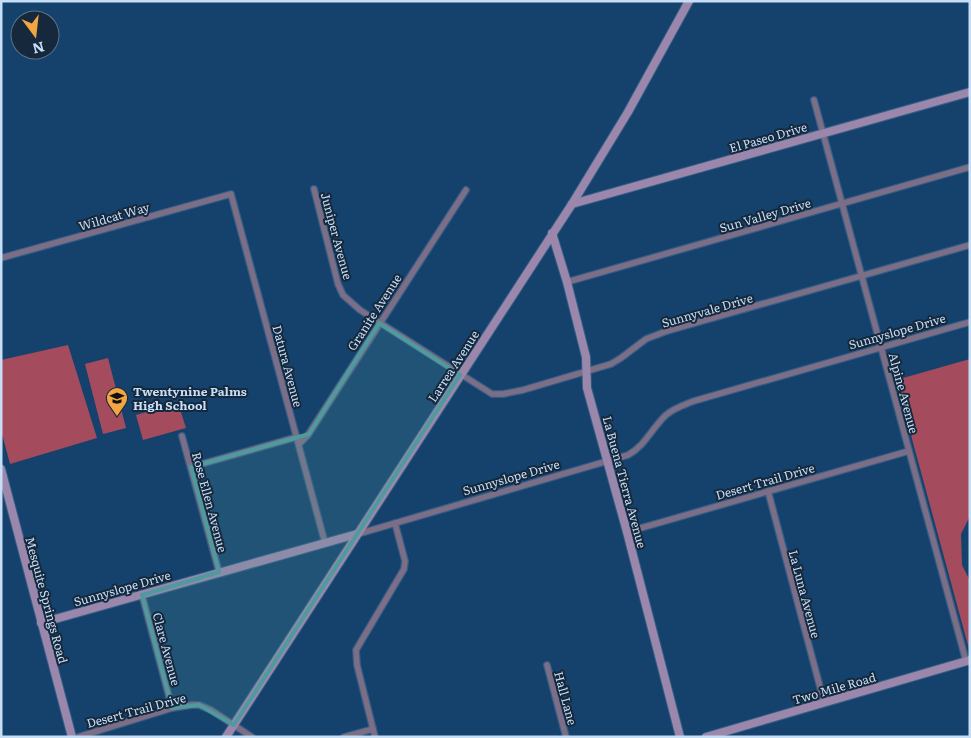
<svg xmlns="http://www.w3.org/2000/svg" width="971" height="738" viewBox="0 0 971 738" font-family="Literata,serif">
  <rect width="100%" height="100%" fill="#15426c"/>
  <!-- green -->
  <g fill="#a44c5d">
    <path d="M68,345L97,438L10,464L1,430V360Z"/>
    <path d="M108,358L126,428L103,434L85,364Z"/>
    <path d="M970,359V516L961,534L962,565L970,581L969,649L896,380Z"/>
    <path d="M178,403L186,428L143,440L136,415Z"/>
  </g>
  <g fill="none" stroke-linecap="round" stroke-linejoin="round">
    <!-- street casing -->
    <g stroke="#355e85" stroke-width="8">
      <g id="street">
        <path d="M814,100L966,661"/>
        <path d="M314,189L338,284L343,295L360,310L492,394H503L523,390L611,364L621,358L646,339L667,331L970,245"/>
        <path d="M1,258L231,194L325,543"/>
        <path d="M567,282L970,167"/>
        <path d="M182,436L219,572"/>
        <path d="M299,444L308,435L466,190"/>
        <path d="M191,467L297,437"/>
        <path d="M768,491L824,702"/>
        <path d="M627,532L909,451"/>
        <path d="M358,534L628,455C645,446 652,428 666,415C674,408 684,405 694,401L970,322"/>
        <path d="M142,595L172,708"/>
        <path d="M547,665L566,737"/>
        <path d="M78,737L172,708L192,705H199L211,710L252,737"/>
        <path d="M344,737L373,729"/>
        <path d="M375,737L357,665L356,650L404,569L405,561L395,523"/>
      </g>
    </g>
    <!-- secondary casing -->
    <g stroke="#355e85" stroke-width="10">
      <g id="secondary">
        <path d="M572,204L970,92"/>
        <path d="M552,233L567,282L586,357L587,388L627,532L680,737"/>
        <path d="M1,469L72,737"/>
        <path d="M41,623L357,534"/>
        <path d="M226,737L572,204L628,112L689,1"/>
        <path d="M706,737L970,660"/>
      </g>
    </g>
    <!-- street -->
    <use href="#street" stroke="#7b6e86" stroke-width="5.5"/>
    <!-- secondary -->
    <use href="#secondary" stroke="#9c87ac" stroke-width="8"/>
  </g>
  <!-- marked area -->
  <path fill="#4f9a9e" fill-opacity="0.2" stroke="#4f9a9e" stroke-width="4" stroke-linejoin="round" d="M379,323L460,375L234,725L199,705L172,708L142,595L219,572L191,467L309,434Z"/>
  <!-- icons -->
  <defs>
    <g id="school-pin" transform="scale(1.125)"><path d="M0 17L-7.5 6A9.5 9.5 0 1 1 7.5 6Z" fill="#f2a540" stroke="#16283b"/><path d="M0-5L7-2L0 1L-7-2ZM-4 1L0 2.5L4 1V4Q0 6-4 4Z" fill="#111"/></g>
  </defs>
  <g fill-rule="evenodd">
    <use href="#school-pin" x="117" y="398"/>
  </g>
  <g text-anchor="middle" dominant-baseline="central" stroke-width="4" stroke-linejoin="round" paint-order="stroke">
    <!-- street labels -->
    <g font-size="12" fill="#c7def7" stroke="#16283b">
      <text transform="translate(768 137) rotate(-16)">El Paseo Drive</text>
      <text transform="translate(765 215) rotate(-16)">Sun Valley Drive</text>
      <text transform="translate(114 216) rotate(-16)">Wildcat Way</text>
      <text transform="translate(337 236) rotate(75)">Juniper Avenue</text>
      <text transform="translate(707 310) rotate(-16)">Sunnyvale Drive</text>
      <text transform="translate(374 312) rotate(-57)">Granite Avenue</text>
      <text transform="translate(897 331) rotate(-16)">Sunnyslope Drive</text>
      <text transform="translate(288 366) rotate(75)">Datura Avenue</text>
      <text transform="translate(453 366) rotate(-57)">Larrea Avenue</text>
      <text transform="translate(904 393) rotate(75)">Alpine Avenue</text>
      <text transform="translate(511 477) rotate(-16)">Sunnyslope Drive</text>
      <text transform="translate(765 481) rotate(-16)">Desert Trail Drive</text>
      <text transform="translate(625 482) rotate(75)">La Buena Tierra Avenue</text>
      <text transform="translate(210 502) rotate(75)">Rose Ellen Avenue</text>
      <text transform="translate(122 588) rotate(-16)">Sunnyslope Drive</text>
      <text transform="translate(805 594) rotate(75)">La Luna Avenue</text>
      <text transform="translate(47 600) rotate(75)">Mesquite Springs Road</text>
      <text transform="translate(167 649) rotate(75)">Clare Avenue</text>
      <text transform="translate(834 688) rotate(-16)">Two Mile Road</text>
      <text transform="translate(566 698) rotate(75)">Hall Lane</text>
      <text transform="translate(136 710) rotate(-15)">Desert Trail Drive</text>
    </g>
    <!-- poi labels -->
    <g font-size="12" font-weight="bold" fill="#c7def7" stroke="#16283b" text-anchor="start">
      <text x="133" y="391">Twentynine Palms<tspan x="133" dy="14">High School</tspan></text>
    </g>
  </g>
  <!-- border -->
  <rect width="971" height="738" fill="none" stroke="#c7def7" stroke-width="5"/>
  <!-- north arrow -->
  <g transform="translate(35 35) rotate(165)"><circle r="24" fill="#16283b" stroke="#5d7186"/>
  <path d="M0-4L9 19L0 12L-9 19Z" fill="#f2a540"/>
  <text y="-8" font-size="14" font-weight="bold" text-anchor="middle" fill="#c7def7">N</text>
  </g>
</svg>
